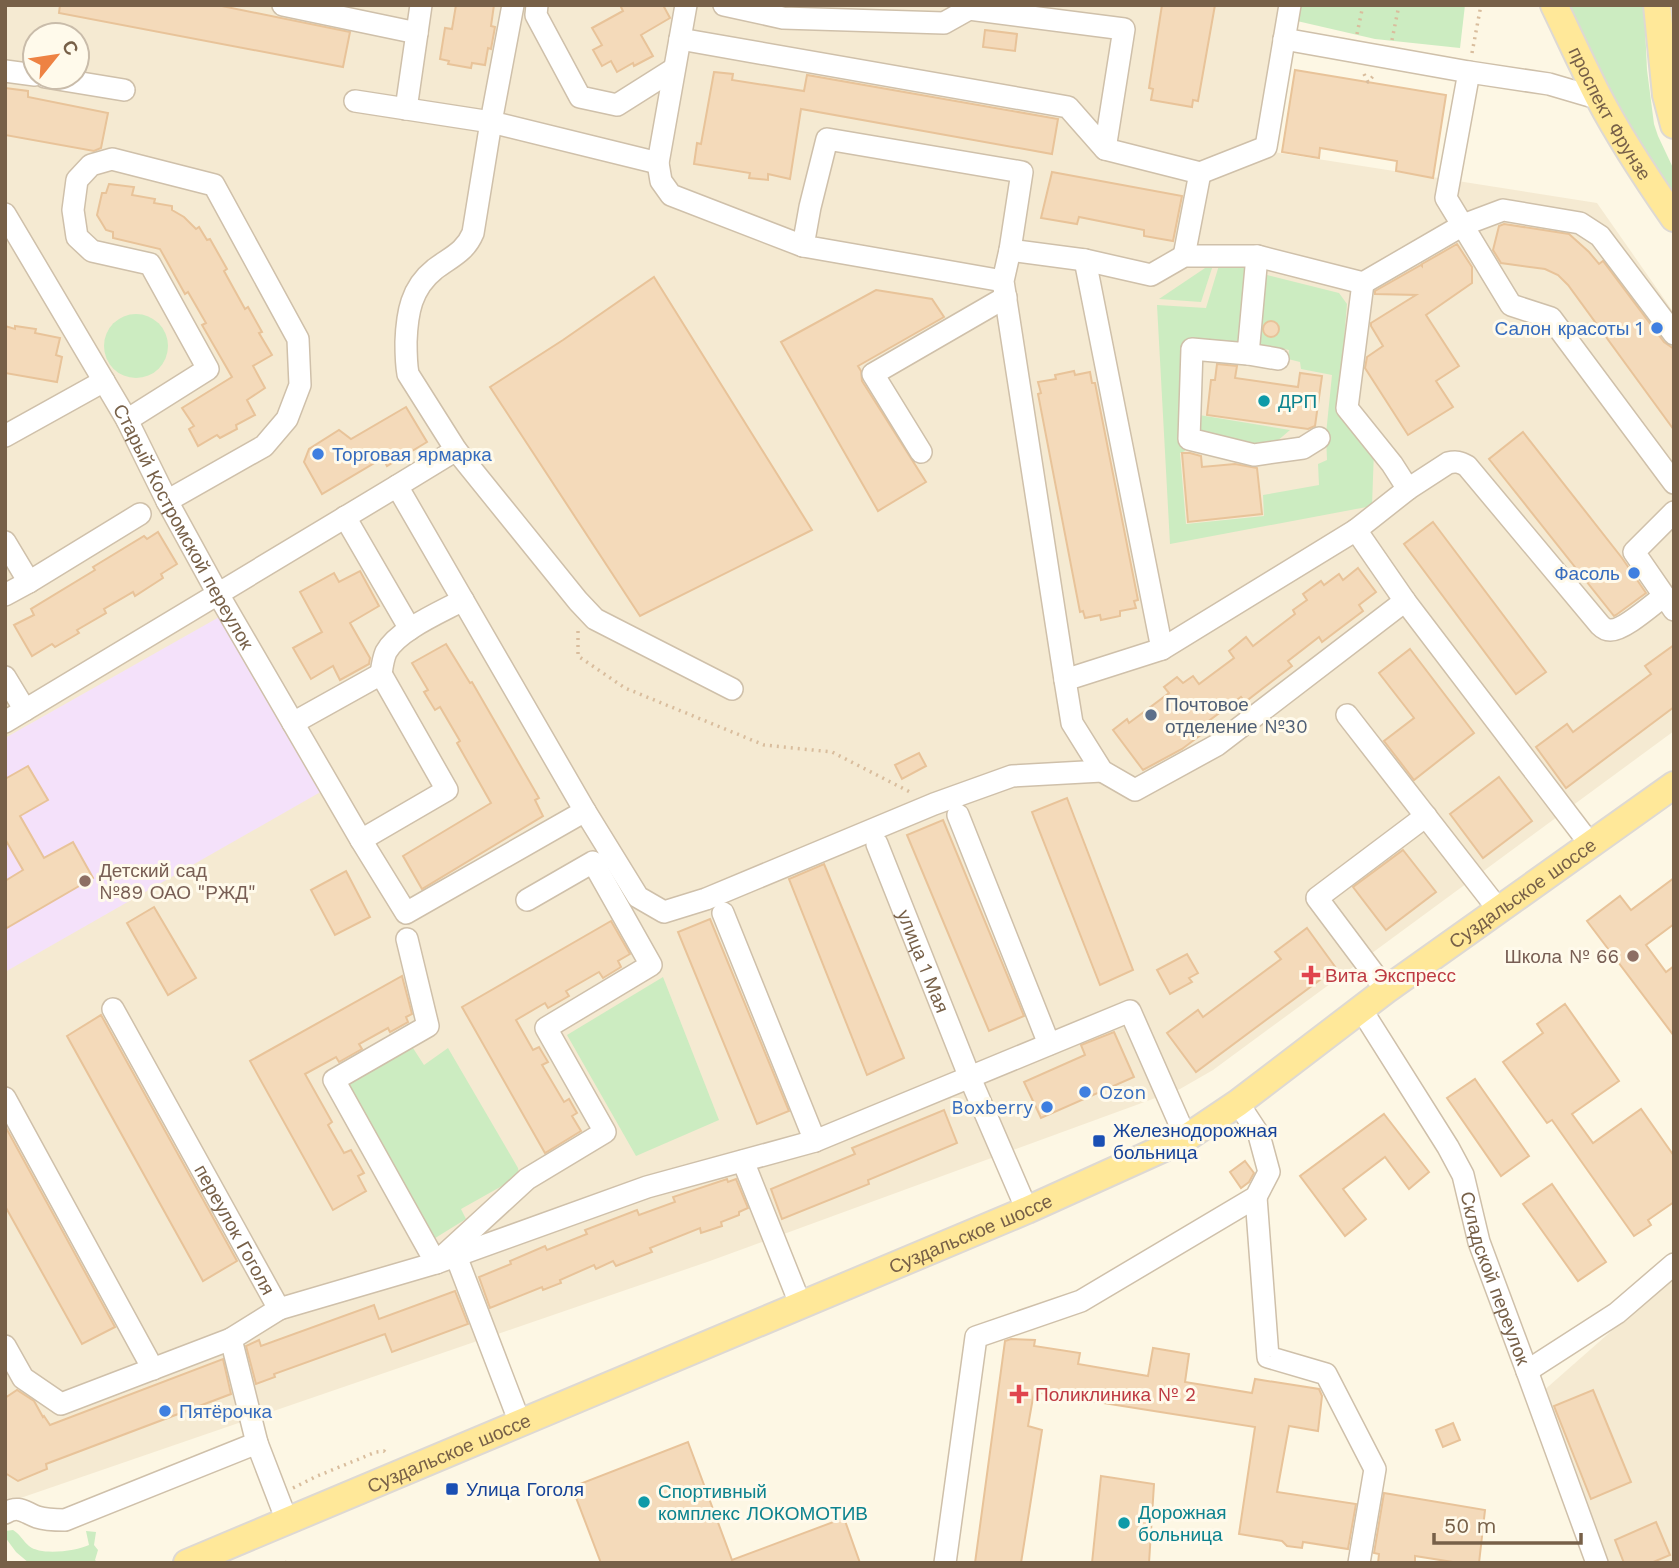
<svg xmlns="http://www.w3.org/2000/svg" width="1679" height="1568" viewBox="0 0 1679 1568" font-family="'Work Sans',sans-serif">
  <rect width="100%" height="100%" fill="#fdf7e4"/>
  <!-- residential -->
  <g fill="#f5ead2" fill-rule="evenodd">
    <path d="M5,5H1279L1254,149L1597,203L1674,313V731L1213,1070L1180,1089L710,1261L6,1503ZM35,35H77V77H35Z"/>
    <path d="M1674,1276V1563H1607L1541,1393Z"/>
  </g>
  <!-- education -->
  <path fill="#f4e1fa" d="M221,616L324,790L5,972V738Z"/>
  <!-- green -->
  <g fill="#ccecc1">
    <path d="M1299,5H1465L1460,48L1375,39L1297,21Z"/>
    <path d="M1570,5H1644L1647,70L1654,124L1658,136L1674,170V201L1641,154L1597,66Z"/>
    <path d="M1214,262L1201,302L1159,299Z"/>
    <path d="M1220,262L1252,270L1244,344H1187L1185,451L1180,453L1186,524L1264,516L1263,495L1319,485L1318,464L1327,460L1326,434L1332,375L1301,369L1300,362L1288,359L1289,350L1261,345L1259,273L1339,293L1347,304L1338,413L1374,450L1372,506L1170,544L1157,305L1206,308Z"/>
    <circle cx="136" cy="346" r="32"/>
    <path d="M1193,414L1290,430L1268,449L1191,433Z"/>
    <path d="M663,977L719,1120L636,1156L567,1035Z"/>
    <path d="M411,1045L424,1065L448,1048L518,1168L519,1174L516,1178L461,1209L466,1219L432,1240L343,1085Z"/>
    <path d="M13,1530C20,1534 23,1541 29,1546C41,1556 76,1551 89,1545L86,1531L96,1532L94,1545L98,1550L95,1560L98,1563H29L16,1552L5,1537V1531Z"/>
  </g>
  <!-- building -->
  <g fill="#f4daba" stroke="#e8c399" stroke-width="2">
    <path d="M60,5H217L350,32L343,67L59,13Z"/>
    <path d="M456,5H494L491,26L495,27L491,49L488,48L485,65L472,63L471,68L448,64L449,61L440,59L445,28L452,29Z"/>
    <path d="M620,5H663L670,18L641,35L653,56L634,66L633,63L617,72L611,61L602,66L593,50L602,45L592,28L623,11Z"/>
    <path d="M1162,5H1215L1198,101L1193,100L1192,107L1151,100L1153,89L1149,88Z"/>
    <path d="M985,30L1017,34L1015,51L983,47Z"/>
    <path d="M1295,70L1446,95L1433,178L1396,171L1397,161L1320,148L1319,158L1282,152Z"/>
    <path d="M714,72L733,74L732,80L804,91L807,75L1058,119L1052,154L801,109L790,179L768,174V180L749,178L750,173L694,164L697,143L701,144Z"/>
    <path d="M5,88L28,91V97L108,113L101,148L94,151L5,135Z"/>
    <path d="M1052,172L1182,196L1173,241L1144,236V230L1079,217L1077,224L1041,218Z"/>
    <path d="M109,184L134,187L132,195L155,199L154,203L172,206V210L184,217L196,229L199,227L207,240L210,239L227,269L224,271L245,309L248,307L262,332L259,333L272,355L253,366L265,388L247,400L255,415L236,425L237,429L220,438L217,435L198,446L189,429L194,426L182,408L232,377L202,325L206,323L188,292L185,294L160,249L113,238V232L106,230L97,215L102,193H106Z"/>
    <path d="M1504,224L1569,234L1589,252L1599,264L1603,261L1664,342L1674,349V430L1568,285L1558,275L1545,269L1501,263L1493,250L1499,226Z"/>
    <path d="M1457,244L1472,267V283L1426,315L1459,366L1436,381L1453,407L1408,435L1365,368L1367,357L1383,346L1371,326V323L1416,295L1375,294V291L1421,265L1422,266V264Z"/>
    <path d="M654,277L812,530L640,616L490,387L563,340Z"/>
    <path d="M876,290L932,299L944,317L858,366L861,371L862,381L926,482L878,511L781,342Z"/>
    <circle cx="1271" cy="329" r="8"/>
    <path d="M5,326L15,329V326L36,329L35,333L60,338L56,355L62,357L57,382L5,373Z"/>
    <path d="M1217,364L1237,366L1235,378L1298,387L1300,373L1322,376L1315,426L1308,429L1207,415L1211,380H1215Z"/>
    <path d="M1074,371L1075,375L1090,372L1092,383H1095L1138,600L1134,601L1136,608L1120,611V616L1101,620L1100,615L1085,618L1083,611L1080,612L1038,394L1041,393L1038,382L1056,379L1055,375Z"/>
    <path d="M406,407L427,442L387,466L383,458L322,494L304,462L309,449L339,430L351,439Z"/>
    <path d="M1523,432L1622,558L1646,593L1616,615L1614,616L1489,459Z"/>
    <path d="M1182,453H1190L1201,456L1202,467L1235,464L1257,468L1262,514L1188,522Z"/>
    <path d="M1433,522L1546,672L1516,694L1404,544Z"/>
    <path d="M158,532L177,564L161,574L163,578L135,596L133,592L104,609L106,613L77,630L79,633L55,647L52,644L32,656L14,625L34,615L31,609L95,570L93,567L144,536L147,539Z"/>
    <path d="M1358,568L1376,592L1359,605L1363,611L1322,642L1319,637L1288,661L1292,666L1245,702L1241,697L1210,720L1214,725L1182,749L1143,770L1113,730L1127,719L1129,723L1169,693L1164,687L1177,677L1183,683L1193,676L1199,684L1234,658L1229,651L1246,637L1253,646L1295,614L1293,610L1307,600L1303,594L1321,581L1324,585L1339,574L1343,580Z"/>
    <path d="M360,571L379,606L350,623L370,658L369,664L340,680L333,666L311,679L293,648L322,632L300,592L334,573L339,582Z"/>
    <path d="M446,644L470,683L472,682L539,798L535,800L543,816L422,889L403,856L491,803L457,743L460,741L440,707L435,710L424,692L428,690L412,663Z"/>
    <path d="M1674,645V707L1566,788L1536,747L1567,724L1573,732L1651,674L1645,666Z"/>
    <path d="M1410,649L1474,733L1414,780L1384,741L1414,718L1379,673Z"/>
    <path d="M919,753L926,766L902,779L895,765Z"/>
    <path d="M28,766L48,800L20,816L44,858L73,842L93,878L5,929V881L23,870L5,839V779Z"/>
    <path d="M1499,777L1532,821L1483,858L1450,814Z"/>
    <path d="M1067,798L1133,970L1100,985L1032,812Z"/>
    <path d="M943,820L1024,1016L989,1031L907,835Z"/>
    <path d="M1403,850L1436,892L1386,930L1353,887Z"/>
    <path d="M824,864L904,1058L867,1075L789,879Z"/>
    <path d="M346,871L370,917L335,935L311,890Z"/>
    <path d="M1674,878V924L1646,945L1666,972L1674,966V1036L1587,921L1620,896L1631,910Z"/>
    <path d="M154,907L196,978L168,995L127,923Z"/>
    <path d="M710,919L789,1111L757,1124L678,932Z"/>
    <path d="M611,921L630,954L618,961L621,967L603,978L599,972L566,991L569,996L548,1008L545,1003L516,1020L533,1050L539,1047L548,1062L542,1065L564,1102L569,1099L577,1113L572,1116L581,1131L545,1153L462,1007Z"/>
    <path d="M1307,928L1336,968L1196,1072L1167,1033L1198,1010L1203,1017L1281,959L1275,952Z"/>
    <path d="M1187,954L1198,973L1189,978L1192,982L1170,994L1157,970Z"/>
    <path d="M402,976L412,1014L406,1017L408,1022L390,1032L388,1028L359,1044L362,1049L339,1062L336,1057L305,1074L332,1122L328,1125L344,1153L351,1150L364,1173L358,1176L366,1191L333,1210L250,1061Z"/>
    <path d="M1565,1004L1619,1081L1572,1114L1593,1143L1641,1109L1674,1156V1202L1648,1220L1651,1225L1634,1236L1552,1120L1547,1123L1503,1062L1543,1033L1537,1024Z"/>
    <path d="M101,1015L237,1261L203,1281L67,1036Z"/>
    <path d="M1114,1032L1134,1077L1041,1118L1024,1082L1085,1055L1081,1045Z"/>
    <path d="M1475,1079L1529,1156L1501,1176L1447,1098Z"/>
    <path d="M944,1110L957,1143L868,1180L869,1184L782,1219L771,1189L855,1154L852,1148Z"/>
    <path d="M1384,1114L1429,1172L1409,1189L1385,1157L1343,1189L1366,1219L1345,1236L1300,1176Z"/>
    <path d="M5,1126L115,1327L82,1344L5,1206Z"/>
    <path d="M1245,1161L1254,1173L1249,1182L1241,1188L1230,1172Z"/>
    <path d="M727,1179L728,1182L736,1179L748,1208L739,1212V1215L721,1222L722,1226L701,1233L700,1228L650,1248L652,1252L616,1266L613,1261L596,1269L594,1265L560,1280L561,1283L543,1290L542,1287L490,1308L479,1277L511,1264L510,1261L545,1246L547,1250L587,1234L585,1230L637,1210L639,1215L675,1202L673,1197Z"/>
    <path d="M1552,1184L1606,1262L1578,1281L1523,1204Z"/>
    <path d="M455,1291L468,1324L392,1352L385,1334L274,1374L275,1377L256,1384L246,1346L259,1340L261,1346L374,1305L379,1319Z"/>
    <path d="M1011,1339L1035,1340L1034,1346L1080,1353L1078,1364L1148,1376L1153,1348L1189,1354L1185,1382L1252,1393L1255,1379L1319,1389L1322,1396L1318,1431L1289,1426L1277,1492L1356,1504L1348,1549L1303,1542L1302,1548L1287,1546L1282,1541L1239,1534L1255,1427L1034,1392L1028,1426L1042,1430L1021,1563H975L1005,1341Z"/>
    <path d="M223,1359L231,1394L46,1464L47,1469L18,1481L5,1473V1398L17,1390L34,1401L43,1417L44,1416L50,1425Z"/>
    <path d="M1593,1390L1631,1482L1591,1499L1554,1406Z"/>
    <path d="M1453,1423L1460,1440L1443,1447L1436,1430Z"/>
    <path d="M688,1442L732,1560L844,1518L860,1563H601L572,1487Z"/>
    <path d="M1101,1476L1154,1484L1149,1563H1092Z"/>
    <path d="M1384,1493L1485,1510L1479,1563H1459L1415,1556V1563H1378L1379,1554L1374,1553Z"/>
    <path d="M1656,1522L1670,1555L1651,1563H1624L1615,1540Z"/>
  </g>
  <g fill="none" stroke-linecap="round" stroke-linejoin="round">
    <!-- minor casing -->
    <g stroke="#cfc0aa" stroke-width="24">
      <g id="minor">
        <path d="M283,5L417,33"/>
        <path d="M537,5L536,15L580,97L617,105L674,69"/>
        <path d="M686,5L658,163L661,181L671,195L803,246"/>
        <path d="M724,5L783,18L944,23L969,9L1124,29L1105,149L1200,173L1266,147L1290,5"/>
        <path d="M680,39L1068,107L1105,149"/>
        <path d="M1284,39L1469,72L1549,84L1600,99"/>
        <path d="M5,71L35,75"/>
        <path d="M1469,72L1446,198L1511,305L1551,318L1674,483"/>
        <path d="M45,77L124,90"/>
        <path d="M355,101L491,122L658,163"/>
        <path d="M406,109L421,5"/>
        <path id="s1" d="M5,214L127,420L167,501L218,594L361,840L406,913L585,811L397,486L5,722"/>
        <path d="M1010,250L1085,260L1151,275L1184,256H1257L1363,283"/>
        <path d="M1184,256L1200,173"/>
        <path d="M1257,256L1248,354L1192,349L1189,439L1254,455L1303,448L1319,438"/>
        <path d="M1085,260L1162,649"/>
        <path d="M1003,281L803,246L810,207L827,139L1022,172L1010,250L1003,281L1065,680"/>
        <path d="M1363,283L1347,408L1392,464L1408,489L1356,530L1162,649L1065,680L1072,723L1102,771L1135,790L1217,745L1405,601L1590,844"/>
        <path d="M1363,283L1463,225L1503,210L1580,223L1600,236L1674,334"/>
        <path d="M1248,354L1278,359"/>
        <path d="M127,420L208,369L150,264L92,251L77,237L73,210L77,180L91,165L112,159L214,185L298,339L300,385L287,419L264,446L167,501"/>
        <path d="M5,436L104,381"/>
        <path d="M456,450L408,374C406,363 406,353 406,342C407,313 411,288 435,269C451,257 465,252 473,233L491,122L513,5"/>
        <path d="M921,452L873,374L1006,297"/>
        <path d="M397,486L456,450L578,601L595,619L732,689"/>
        <path d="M1408,489L1448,463C1456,461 1460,462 1467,466L1600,625C1603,628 1606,630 1610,630C1623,631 1653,604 1664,596"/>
        <path d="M1674,512L1634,552L1674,610"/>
        <path d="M345,517L410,629"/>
        <path d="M1356,530L1405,601"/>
        <path d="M5,542L29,582L5,595"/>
        <path d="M29,582L140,514"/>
        <path d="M381,674C382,667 383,659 386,652C398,630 441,612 463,600"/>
        <path d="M5,677L25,710"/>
        <path d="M1347,715L1498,909"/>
        <path d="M293,723L381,674L447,790L361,840"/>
        <path d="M585,811L638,897L664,912L706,899L934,804L1012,776L1102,771"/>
        <path d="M958,815L1049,1044"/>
        <path id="s2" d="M877,844L970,1078L1027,1210"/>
        <path d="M723,913L815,1141"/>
        <path d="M407,939L428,1026L334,1080L436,1263"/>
        <path d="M1386,990L1317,898L1426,816"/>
        <path id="s3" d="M113,1009L279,1309L231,1339L257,1443L287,1521"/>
        <path id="s4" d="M1361,1009L1448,1147L1463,1175L1479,1242L1527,1371L1597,1563"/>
        <path d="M5,1098L153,1369"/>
        <path d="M743,1161L801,1306"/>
        <path d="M1256,1197L1268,1357L1326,1374L1375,1469L1359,1563"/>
        <path d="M456,1256L520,1423"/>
        <path d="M442,1257L527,1179L605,1132L546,1028L651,965L593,862L527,900"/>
        <path d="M279,1309L436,1263L647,1187L815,1141L1130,1011L1186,1138"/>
        <path d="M5,1346L23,1378L61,1404L231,1339"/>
        <path d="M1527,1371L1617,1313L1674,1264"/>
        <path d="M5,1513C19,1505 24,1512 37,1517C46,1520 56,1520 65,1520L257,1443"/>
        <path d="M945,1563L976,1337L1081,1301L1256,1197L1269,1172L1259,1135L1238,1103"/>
      </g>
    </g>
    <!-- major casing -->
    <g stroke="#ded9d3" stroke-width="30">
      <g id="major">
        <path id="s5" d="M1554,5C1569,36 1583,67 1599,98C1621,140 1647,179 1674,218"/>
        <path d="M1657,5L1666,95L1674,125"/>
        <path id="s6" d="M187,1563L1027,1210L1186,1138L1238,1103L1386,990L1674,785"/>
      </g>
    </g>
    <!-- path -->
    <g stroke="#d9bd9d" stroke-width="3.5" stroke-dasharray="2 5" stroke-linecap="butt">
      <path d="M1357,34L1363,5"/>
      <path d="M1392,40L1399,5"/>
      <path d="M1472,53L1481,5"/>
      <path d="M1364,74L1368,82L1375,74"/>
      <path d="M578,631V656L625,688L764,745L832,752L910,792"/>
      <path d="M293,1488L315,1477L376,1452L384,1451L388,1455"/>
      <path d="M285,1563L287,1562"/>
    </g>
    <!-- minor -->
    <use href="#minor" stroke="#fff" stroke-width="21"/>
    <!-- major -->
    <use href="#major" stroke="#ffe899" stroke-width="26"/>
  </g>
  <!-- markers -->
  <g fill="#3f7fe0" stroke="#fffaeb" stroke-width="2.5">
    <circle cx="1657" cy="328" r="7"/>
    <circle cx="318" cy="454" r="7"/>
    <circle cx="1634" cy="573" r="7"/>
    <circle cx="1085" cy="1092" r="7"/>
    <circle cx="1047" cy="1107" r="7"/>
    <circle cx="165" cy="1411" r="7"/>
  </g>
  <g fill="#0f9aa8" stroke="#fffaeb" stroke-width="2.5">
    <circle cx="1264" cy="401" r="7"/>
    <circle cx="644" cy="1502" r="7"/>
    <circle cx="1124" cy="1523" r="7"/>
  </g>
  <circle fill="#5c6f8a" stroke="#fffaeb" stroke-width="2.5" cx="1151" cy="715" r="7"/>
  <g fill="#8d6e63" stroke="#fffaeb" stroke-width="2.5">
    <circle cx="85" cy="881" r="7"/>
    <circle cx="1633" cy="956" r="7"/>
  </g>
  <g fill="#e0444e" stroke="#fffaeb" stroke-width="2.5">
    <path d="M1307.5 964.5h7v7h7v7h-7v7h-7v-7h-7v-7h7z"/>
    <path d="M1015.5 1383.5h7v7h7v7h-7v7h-7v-7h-7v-7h7z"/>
  </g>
  <g fill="#1a4fb4" stroke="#fffaeb" stroke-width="2.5">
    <rect x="1092" y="1134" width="14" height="14" rx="3.5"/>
    <rect x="445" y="1482" width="14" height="14" rx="3.5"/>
  </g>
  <g text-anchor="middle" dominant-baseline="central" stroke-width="6" stroke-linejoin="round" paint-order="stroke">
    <!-- street labels -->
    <g font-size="19" fill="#776048" stroke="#fffaeb">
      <text stroke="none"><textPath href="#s5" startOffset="122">проспект Фрунзе</textPath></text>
      <text stroke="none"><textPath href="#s1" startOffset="360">Старый Костромской переулок</textPath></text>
      <text stroke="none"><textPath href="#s6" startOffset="1502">Суздальское шоссе</textPath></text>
      <text stroke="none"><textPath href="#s2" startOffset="126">улица 1 Мая</textPath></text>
      <text stroke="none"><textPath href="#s3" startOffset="252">переулок Гоголя</textPath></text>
      <text stroke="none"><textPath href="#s6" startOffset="850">Суздальское шоссе</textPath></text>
      <text stroke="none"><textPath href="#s4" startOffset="303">Складской переулок</textPath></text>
      <text stroke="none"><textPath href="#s6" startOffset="284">Суздальское шоссе</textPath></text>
    </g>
    <!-- shop labels -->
    <g font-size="19" fill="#366cbe" stroke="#fffaeb" text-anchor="end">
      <text x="1643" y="328">Салон красоты 1</text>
      <text x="332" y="454" text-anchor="start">Торговая ярмарка</text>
      <text x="1620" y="573">Фасоль</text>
      <text x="1099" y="1092" text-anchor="start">Ozon</text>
      <text x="1033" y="1107">Boxberry</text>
      <text x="179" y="1411" text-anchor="start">Пятёрочка</text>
    </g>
    <!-- culture labels -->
    <g font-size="19" fill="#0d838f" stroke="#fffaeb" text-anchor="start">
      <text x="1278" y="401">ДРП</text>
      <text x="658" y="1491">Спортивный<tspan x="658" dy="22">комплекс ЛОКОМОТИВ</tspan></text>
      <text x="1138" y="1512">Дорожная<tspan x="1138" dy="22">больница</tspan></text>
    </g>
    <!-- service labels -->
    <g font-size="19" fill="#4e5e75" stroke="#fffaeb" text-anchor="start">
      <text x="1165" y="704">Почтовое<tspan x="1165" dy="22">отделение №30</tspan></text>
    </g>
    <!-- education labels -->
    <g font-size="19" fill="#785e54" stroke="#fffaeb" text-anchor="start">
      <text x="99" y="870">Детский сад<tspan x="99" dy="22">№89 ОАО "РЖД"</tspan></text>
      <text x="1619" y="956" text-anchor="end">Школа № 66</text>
    </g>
    <!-- health labels -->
    <g font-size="19" fill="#be3a42" stroke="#fffaeb" text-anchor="start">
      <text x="1325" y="975">Вита Экспресс</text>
      <text x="1035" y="1394">Поликлиника № 2</text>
    </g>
    <!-- transit labels -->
    <g font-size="19" fill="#164399" stroke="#fffaeb" text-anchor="start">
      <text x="1113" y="1130">Железнодорожная<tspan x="1113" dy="22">больница</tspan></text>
      <text x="466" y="1489">Улица Гоголя</text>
    </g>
  </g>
  <!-- border -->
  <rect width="1679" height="1568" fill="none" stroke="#776048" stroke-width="14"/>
  <!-- north arrow -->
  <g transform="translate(56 56) rotate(60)"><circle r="33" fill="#fffaeb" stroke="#c9bcaa" stroke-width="2"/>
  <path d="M0-5L12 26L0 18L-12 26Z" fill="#ee8243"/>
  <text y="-10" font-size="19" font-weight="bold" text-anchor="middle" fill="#776048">С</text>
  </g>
  <!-- scale -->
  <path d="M1434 1533v10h147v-10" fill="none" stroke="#776048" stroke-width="3.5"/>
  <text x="1444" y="1533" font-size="21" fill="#776048" stroke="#fffaeb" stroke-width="5" paint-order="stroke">50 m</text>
</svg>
